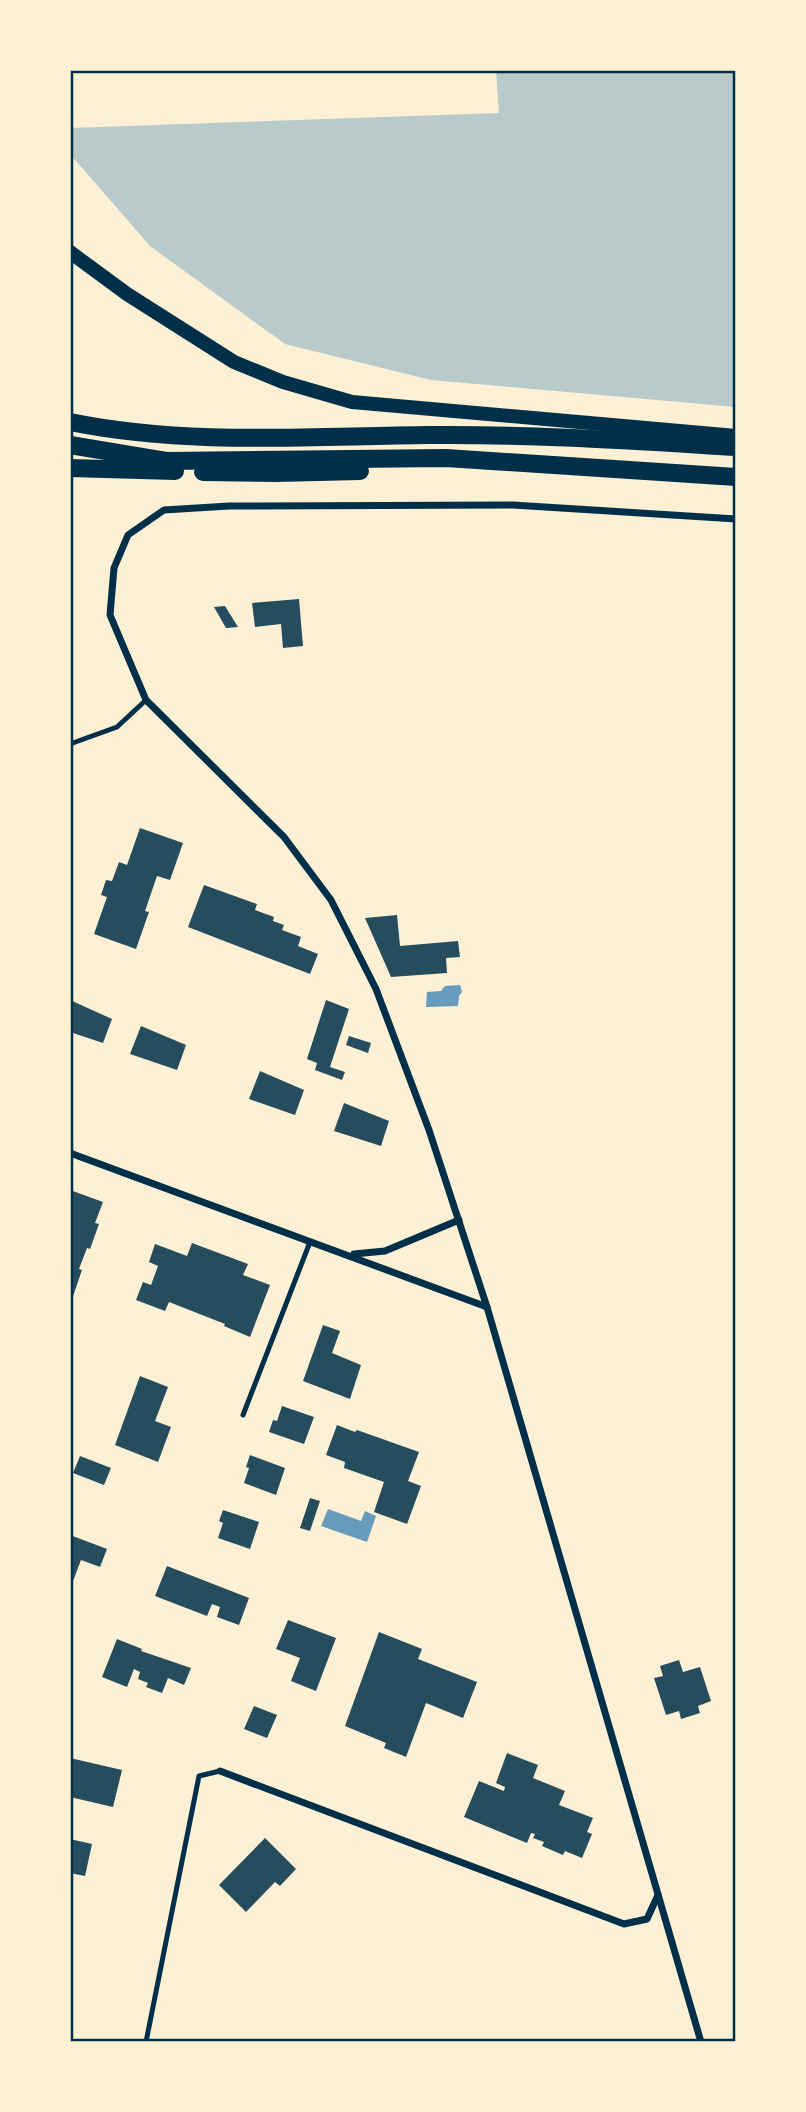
<svg xmlns="http://www.w3.org/2000/svg" width="806" height="2112" viewBox="0 0 806 2112" font-family="Rubik,sans-serif">
  <rect width="100%" height="100%" fill="#fdf0d5"/>
  <!-- green -->
  <path fill="#b9caca" d="M496,70H736V407L431,380L285,344L150,246L70,154V128L499,113Z"/>
  <!-- water -->
  <g fill="#669bbc">
    <path d="M460,985L462,992L459,996L458,1006L426,1007L427,992L441,991L445,986Z"/>
    <path d="M328,1509L361,1521L365,1511L376,1516L367,1542L321,1526Z"/>
  </g>
  <!-- building -->
  <g fill="#264d5e">
    <path d="M299,599L303,646L283,648L281,624L255,627L252,603Z"/>
    <path d="M225,606L238,627L226,628L214,607Z"/>
    <path d="M140,828L183,843L170,880L157,876L145,911L149,912L136,949L94,934L107,897L101,895L106,880L112,881L119,862L127,865Z"/>
    <path d="M204,885L257,904L255,910L274,917L273,921L284,925L282,930L301,937L298,946L318,954L310,974L188,927Z"/>
    <path d="M397,915L400,946L458,941L460,957L446,958L447,973L391,977L365,918Z"/>
    <path d="M70,1000L112,1019L103,1043L70,1032Z"/>
    <path d="M326,1000L349,1009L330,1067L345,1072L342,1080L315,1070L317,1063L307,1059Z"/>
    <path d="M141,1026L186,1045L177,1070L130,1054Z"/>
    <path d="M349,1036L371,1043L368,1053L346,1045Z"/>
    <path d="M260,1071L304,1090L295,1115L249,1099Z"/>
    <path d="M344,1103L389,1121L381,1146L334,1131Z"/>
    <path d="M70,1190L103,1202L95,1223L99,1224L90,1249L87,1248L79,1269L82,1270L70,1305Z"/>
    <path d="M192,1243L248,1264L243,1275L270,1285L250,1337L224,1326L225,1324L169,1302L165,1311L136,1300L143,1282L151,1285L158,1266L149,1262L155,1244L187,1256Z"/>
    <path d="M323,1325L340,1331L332,1353L361,1365L350,1399L303,1381Z"/>
    <path d="M140,1376L168,1387L155,1421L171,1427L158,1462L115,1445Z"/>
    <path d="M282,1406L314,1417L304,1444L269,1432L273,1420L277,1421Z"/>
    <path d="M337,1425L355,1432L357,1430L419,1452L408,1481L421,1486L407,1524L374,1512L384,1482L344,1468L345,1462L326,1455Z"/>
    <path d="M250,1455L285,1468L276,1495L244,1483L249,1468L246,1467Z"/>
    <path d="M80,1456L111,1468L104,1485L73,1473Z"/>
    <path d="M310,1498L320,1501L310,1531L300,1528Z"/>
    <path d="M223,1510L259,1522L250,1549L218,1538L223,1523L219,1521Z"/>
    <path d="M70,1535L107,1549L100,1567L81,1560L70,1589Z"/>
    <path d="M167,1566L249,1598L239,1625L217,1617L220,1607L212,1604L207,1616L155,1596Z"/>
    <path d="M288,1620L336,1638L316,1691L291,1681L300,1658L276,1649Z"/>
    <path d="M379,1632L422,1649L418,1659L477,1682L463,1718L426,1703L406,1757L384,1748L386,1743L345,1726Z"/>
    <path d="M117,1639L142,1649L141,1651L191,1668L184,1685L168,1678L162,1693L146,1687L148,1683L138,1679L140,1672L134,1669L127,1687L102,1677Z"/>
    <path d="M679,1660L683,1672L700,1667L711,1701L698,1706L700,1713L681,1719L679,1711L666,1715L654,1678L663,1676L660,1666Z"/>
    <path d="M254,1706L277,1715L267,1738L244,1729Z"/>
    <path d="M507,1753L538,1765L533,1778L565,1791L559,1805L593,1818L587,1832L592,1834L582,1858L565,1851L563,1855L542,1846L544,1842L533,1838L535,1834L531,1833L527,1843L464,1817L479,1781L504,1791L505,1787L496,1783Z"/>
    <path d="M70,1758L122,1770L113,1807L70,1797Z"/>
    <path d="M265,1838L296,1869L280,1886L275,1882L246,1912L219,1885Z"/>
    <path d="M70,1839L92,1844L85,1876L70,1873Z"/>
  </g>
  <g fill="none" stroke-linecap="round" stroke-linejoin="round">
    <!-- service -->
    <g stroke="#003049" stroke-width="5">
      <path d="M70,744L117,727L146,700"/>
      <path d="M243,1415L310,1242"/>
      <path d="M146,2042L199,1776L220,1771"/>
    </g>
    <!-- minor -->
    <g stroke="#003049" stroke-width="7">
      <path d="M70,1153L487,1307"/>
      <path d="M354,1254L385,1251L459,1220"/>
      <path d="M220,1771L624,1924L647,1919L658,1895"/>
      <path d="M701,2042L487,1307L429,1130L376,989L331,900L284,837L146,700L110,615L114,568L128,535L164,510L229,506L513,505L736,519"/>
    </g>
    <!-- secondary -->
    <path stroke="#003049" stroke-width="14" d="M70,252L127,294L234,362L283,382L352,402L736,436"/>
    <!-- primary -->
    <g stroke="#003049" stroke-width="18">
      <path d="M70,422C188,446 309,436 429,435C532,434 634,441 736,447"/>
      <path d="M70,445L166,461L446,458L736,477"/>
      <path d="M70,468L175,471"/>
      <path d="M203,472L276,473L360,471"/>
    </g>
  </g>
  <!-- border -->
  <rect width="806" height="2112" fill="none" stroke="#fdf0d5" stroke-width="144"/>
  <rect x="72" y="72" width="662" height="1968" fill="none" stroke="#003049" stroke-width="2.5"/>
</svg>
